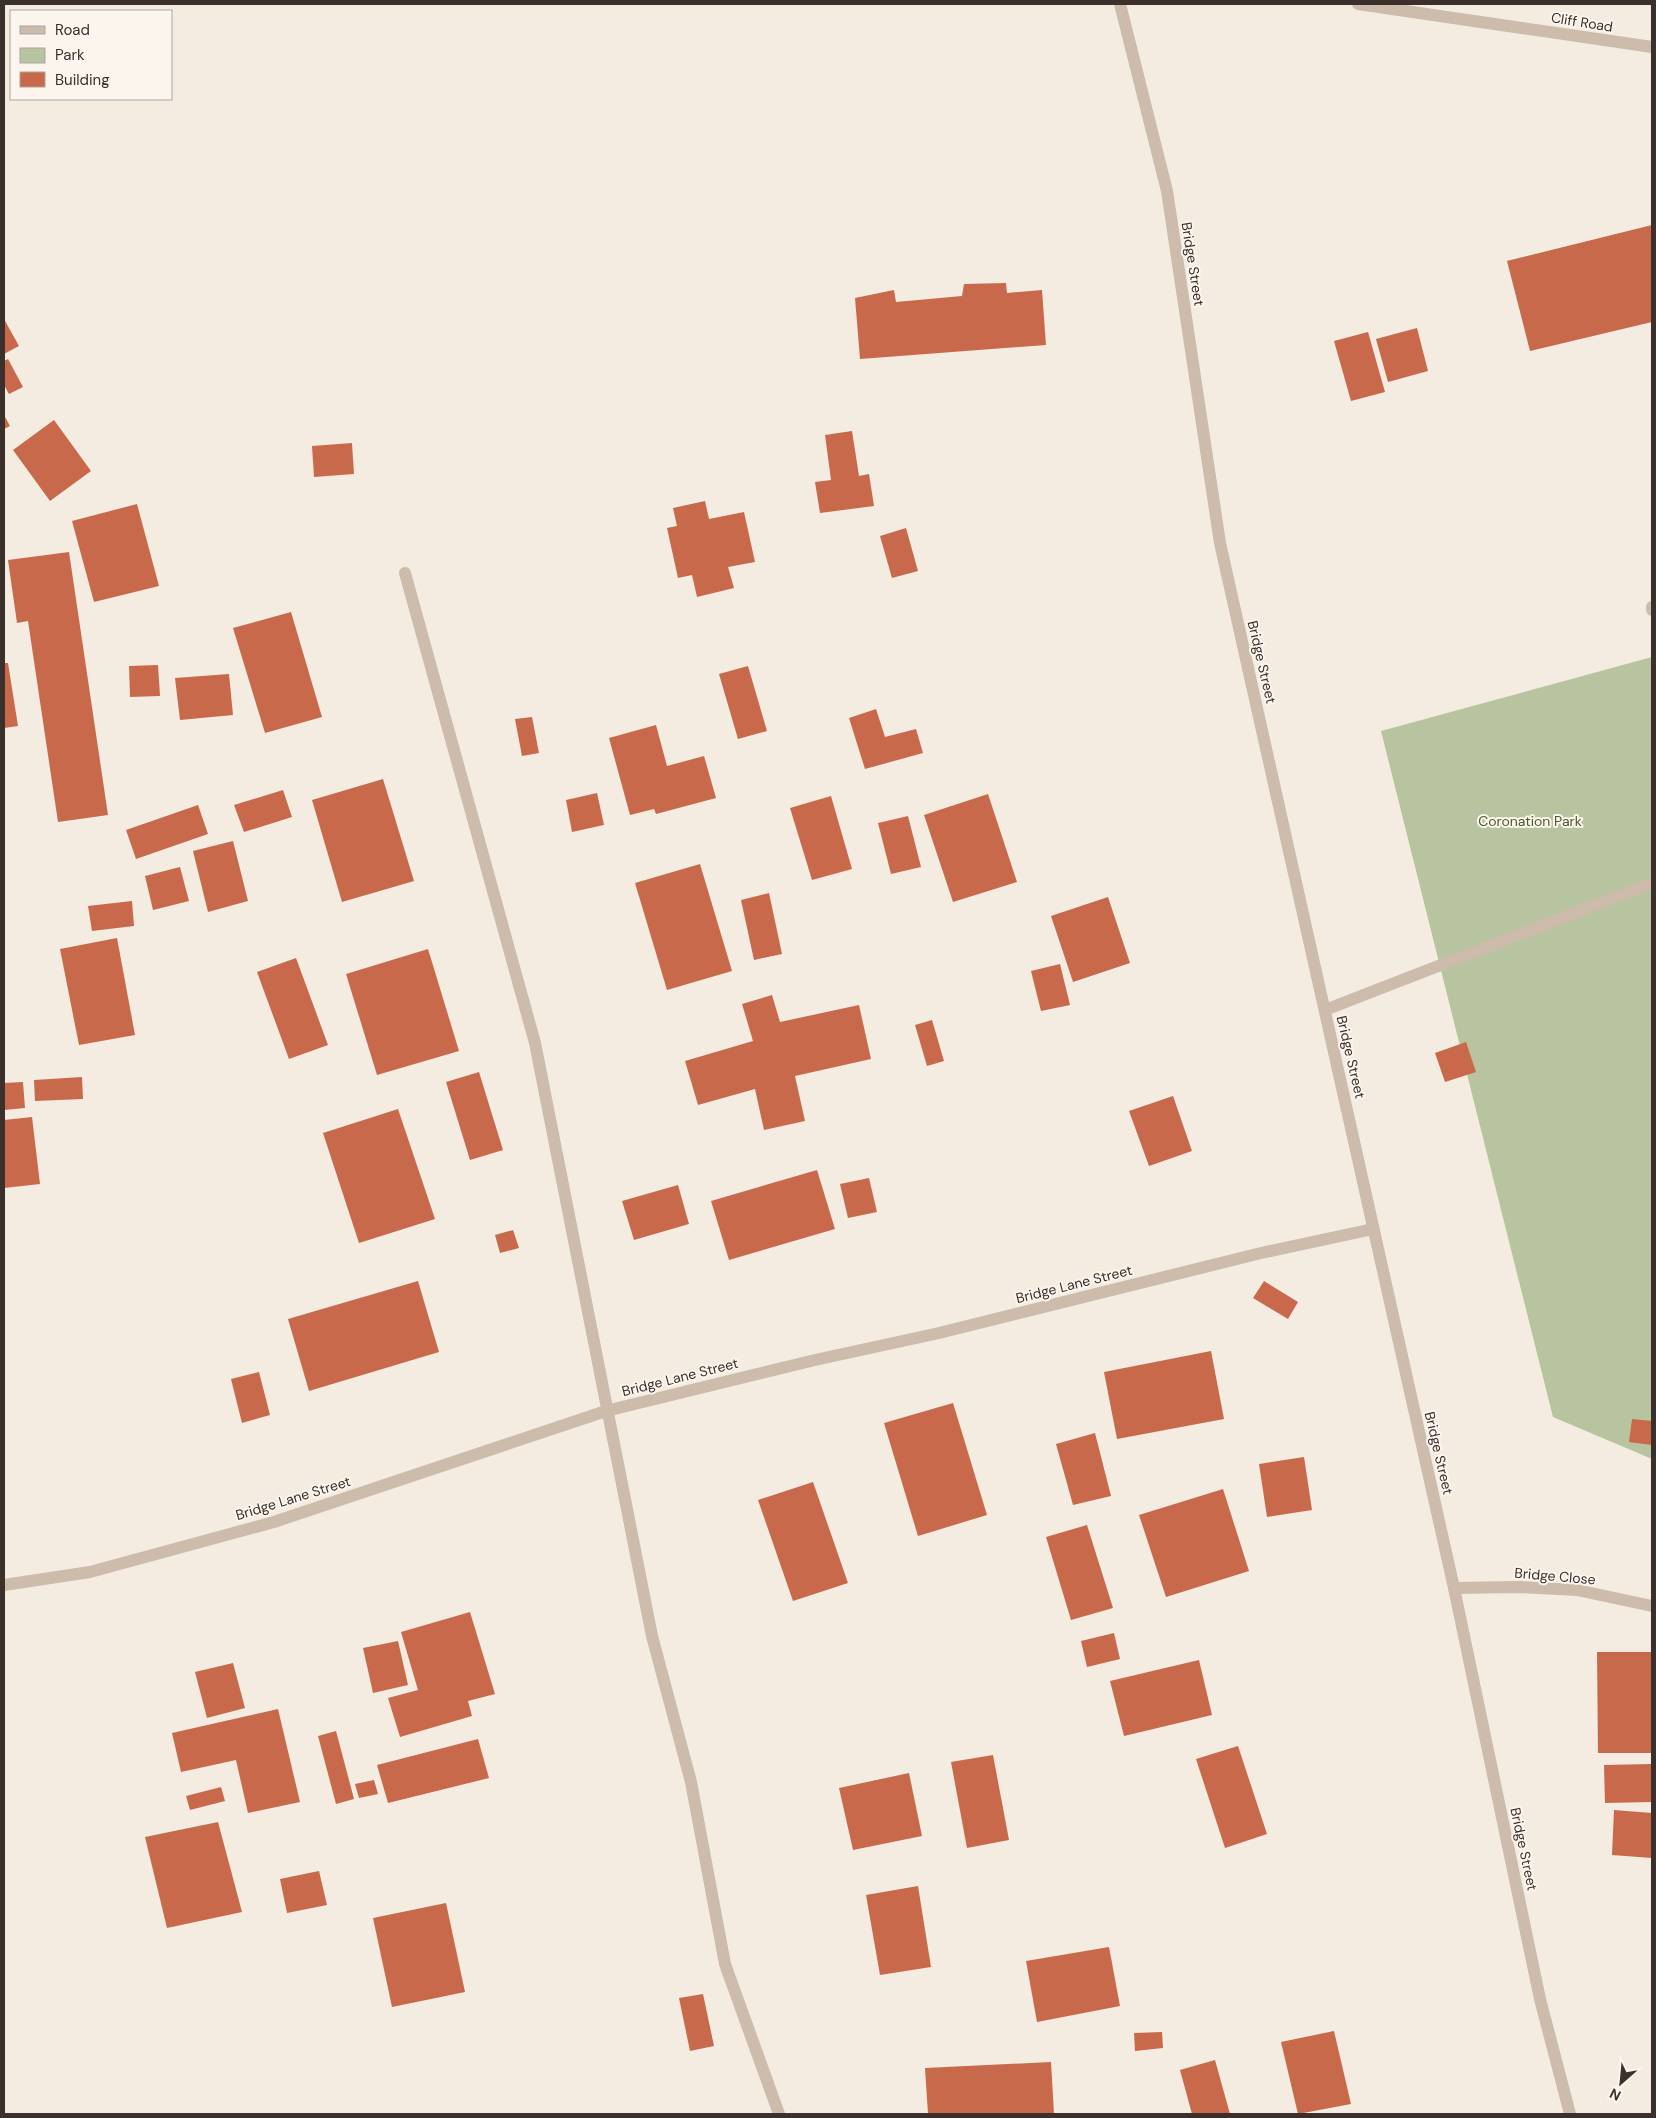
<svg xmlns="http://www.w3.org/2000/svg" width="1656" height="2118" viewBox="0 0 1656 2118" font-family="'DM Sans',sans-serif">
  <rect width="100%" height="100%" fill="#f4ebe1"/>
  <!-- green -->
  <path fill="#b8c4a0" d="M1652,657V1459L1553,1417L1381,731Z"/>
  <!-- building -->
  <g fill="#c8694b">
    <path d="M1652,225V322L1530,351L1507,261Z"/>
    <path d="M1006,283L1007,293L1042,290L1046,345L860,359L855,298L894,290L896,302L962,296L964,284Z"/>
    <path d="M4,319L19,346L4,354Z"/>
    <path d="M1417,328L1428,371L1388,382L1376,339Z"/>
    <path d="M1368,332L1385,392L1351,401L1334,341Z"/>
    <path d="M8,359L23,387L9,394L4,385V361Z"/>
    <path d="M4,415L10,426L4,429Z"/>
    <path d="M54,420L91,471L50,501L13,450Z"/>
    <path d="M852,431L859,476L869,474L874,506L820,513L815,482L831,480L825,435Z"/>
    <path d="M352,443L354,474L314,477L312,446Z"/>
    <path d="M705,501L709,519L744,512L755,562L728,567L734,588L697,597L692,575L678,578L667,528L677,526L673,508Z"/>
    <path d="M137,504L159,586L94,602L72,521Z"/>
    <path d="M906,528L918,571L892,578L880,536Z"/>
    <path d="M69,552L108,815L58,822L28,621L17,623L8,560Z"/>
    <path d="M291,612L322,717L265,733L233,628Z"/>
    <path d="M4,663H8L18,726L4,728Z"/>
    <path d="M158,665L160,696L130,697L129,666Z"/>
    <path d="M748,666L767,731L738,739L719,674Z"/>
    <path d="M229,674L233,715L180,720L175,678Z"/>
    <path d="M876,709L885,737L916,729L923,753L865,769L849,718Z"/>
    <path d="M532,717L539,753L522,756L515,719Z"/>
    <path d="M656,725L667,766L704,756L716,798L656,814L654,809L630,815L609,738Z"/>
    <path d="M383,779L414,881L342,902L312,800Z"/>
    <path d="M283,790L292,817L244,832L234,805Z"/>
    <path d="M597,793L604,825L572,832L566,800Z"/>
    <path d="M988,794L1017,882L953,902L924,815Z"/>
    <path d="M831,796L852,869L812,880L790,808Z"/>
    <path d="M198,805L208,834L136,859L126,830Z"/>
    <path d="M908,816L921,867L891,874L878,823Z"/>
    <path d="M233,841L248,901L208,912L193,851Z"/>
    <path d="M700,864L732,971L667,990L635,883Z"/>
    <path d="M180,867L189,901L153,910L145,876Z"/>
    <path d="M769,893L782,954L754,960L741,900Z"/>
    <path d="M1108,897L1130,963L1073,982L1051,916Z"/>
    <path d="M132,901L134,926L92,931L88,906Z"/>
    <path d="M117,938L135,1035L79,1045L60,949Z"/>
    <path d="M428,949L459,1051L377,1075L346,974Z"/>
    <path d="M296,958L328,1045L289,1059L257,972Z"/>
    <path d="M1060,964L1070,1005L1041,1011L1031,971Z"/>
    <path d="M772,995L780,1022L859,1005L871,1059L795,1076L805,1121L764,1130L755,1089L698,1105L685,1061L753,1041L742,1004Z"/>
    <path d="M932,1020L944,1061L927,1066L915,1025Z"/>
    <path d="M1466,1042L1476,1072L1445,1082L1435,1053Z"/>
    <path d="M479,1072L503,1150L470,1160L446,1082Z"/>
    <path d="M82,1077L83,1099L35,1101L34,1080Z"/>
    <path d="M23,1082L25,1108L4,1110V1083Z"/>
    <path d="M1173,1096L1192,1151L1149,1166L1129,1111Z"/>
    <path d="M398,1109L435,1219L359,1243L323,1133Z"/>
    <path d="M32,1117L40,1184L4,1188V1120Z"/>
    <path d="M817,1170L835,1229L729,1260L711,1201Z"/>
    <path d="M869,1178L877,1212L848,1218L840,1184Z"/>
    <path d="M678,1185L689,1224L634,1240L622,1201Z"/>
    <path d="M513,1230L519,1248L500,1253L495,1235Z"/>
    <path d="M418,1281L439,1352L309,1391L288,1319Z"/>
    <path d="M1264,1281L1298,1302L1288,1319L1253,1298Z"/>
    <path d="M1211,1351L1224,1419L1117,1439L1104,1372Z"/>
    <path d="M259,1372L270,1415L242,1423L231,1379Z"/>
    <path d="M953,1403L987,1515L918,1536L884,1423Z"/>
    <path d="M1632,1419L1652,1421V1445L1629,1442Z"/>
    <path d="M1095,1433L1111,1496L1073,1505L1056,1444Z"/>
    <path d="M1304,1457L1312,1510L1267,1517L1259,1464Z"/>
    <path d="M813,1482L848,1583L793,1601L758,1500Z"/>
    <path d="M1223,1489L1249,1571L1166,1597L1139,1515Z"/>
    <path d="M1087,1525L1113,1608L1071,1620L1046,1537Z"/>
    <path d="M470,1612L495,1694L468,1701L472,1716L400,1737L388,1698L418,1690L401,1632Z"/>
    <path d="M1114,1633L1120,1659L1087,1667L1081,1641Z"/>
    <path d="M398,1641L408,1685L373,1693L363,1648Z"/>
    <path d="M1597,1652H1652V1753H1598Z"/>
    <path d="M1199,1660L1212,1715L1124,1736L1110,1681Z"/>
    <path d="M233,1663L245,1708L207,1718L195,1672Z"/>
    <path d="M278,1709L300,1802L248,1813L236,1760L181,1772L172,1733Z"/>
    <path d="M336,1731L354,1799L336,1804L318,1736Z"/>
    <path d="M478,1739L489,1778L388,1803L377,1765Z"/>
    <path d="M1238,1746L1267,1834L1225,1848L1196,1759Z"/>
    <path d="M993,1755L1009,1840L967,1848L951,1762Z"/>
    <path d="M1652,1764V1802L1605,1803L1604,1765Z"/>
    <path d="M909,1773L922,1836L853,1850L839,1788Z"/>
    <path d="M374,1780L378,1794L359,1798L355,1784Z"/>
    <path d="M221,1787L225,1801L190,1810L186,1796Z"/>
    <path d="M1614,1810L1652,1813V1858L1612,1855Z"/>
    <path d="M218,1822L242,1912L167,1928L145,1837Z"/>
    <path d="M319,1871L327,1905L287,1913L280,1879Z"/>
    <path d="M918,1886L931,1967L880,1975L866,1895Z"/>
    <path d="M446,1903L465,1992L392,2007L373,1918Z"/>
    <path d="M1109,1947L1120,2006L1037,2022L1026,1961Z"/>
    <path d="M703,1994L714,2046L690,2051L679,1998Z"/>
    <path d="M1334,2031L1351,2104L1298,2114L1281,2042Z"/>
    <path d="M1162,2032L1163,2048L1135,2051L1134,2033Z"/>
    <path d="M1215,2060L1230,2114H1192L1180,2070Z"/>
    <path d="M1051,2062L1054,2114H928L925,2068Z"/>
  </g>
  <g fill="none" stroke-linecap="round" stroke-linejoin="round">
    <!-- service -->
    <g stroke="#cdbbac" stroke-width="12">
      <path d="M1358,4L1652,47"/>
      <path d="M1652,607V610"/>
      <path d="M1325,1010L1652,883"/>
    </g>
    <!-- minor -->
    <g stroke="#cdbbac" stroke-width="12">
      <path d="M1120,4L1167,191L1220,543L1454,1588L1540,1999L1570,2114"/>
      <path d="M405,573L535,1043L652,1636L691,1782L725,1964L779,2114"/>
      <path d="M4,1585L90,1572L274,1522L606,1411L815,1360L939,1333L1261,1253L1373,1229"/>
      <path d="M1454,1588L1519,1587L1577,1590L1652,1606"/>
    </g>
  </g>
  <g text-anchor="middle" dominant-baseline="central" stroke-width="4" stroke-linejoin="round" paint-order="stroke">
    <!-- street labels -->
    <g font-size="14" fill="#3b302b" stroke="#fbf5ee">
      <text transform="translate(1582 22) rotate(9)">Cliff Road</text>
      <text transform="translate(1193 264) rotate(81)">Bridge Street</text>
      <text transform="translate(1262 662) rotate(77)">Bridge Street</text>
      <text transform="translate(1351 1057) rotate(77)">Bridge Street</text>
      <text transform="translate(1074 1284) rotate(-14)">Bridge Lane Street</text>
      <text transform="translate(680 1377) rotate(-14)">Bridge Lane Street</text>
      <text transform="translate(1439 1453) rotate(77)">Bridge Street</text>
      <text transform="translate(293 1498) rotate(-17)">Bridge Lane Street</text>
      <text transform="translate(1555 1576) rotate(5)">Bridge Close</text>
      <text transform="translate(1524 1849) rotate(78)">Bridge Street</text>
    </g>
    <!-- park labels -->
    <g font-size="14" fill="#4a5a2e" stroke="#fbf5ee">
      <text x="1530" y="821">Coronation Park</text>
    </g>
  </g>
  <!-- border -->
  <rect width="1656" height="2118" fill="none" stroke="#3b302b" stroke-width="10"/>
  <!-- legend -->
  <rect x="10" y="10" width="162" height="90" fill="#fbf5ee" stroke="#aea6a0"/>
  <rect x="20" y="26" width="25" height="8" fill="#cdbbac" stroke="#aea6a0"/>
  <text x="55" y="35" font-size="15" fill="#3b302b">Road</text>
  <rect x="20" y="48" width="25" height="15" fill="#b8c4a0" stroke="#aea6a0"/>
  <text x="55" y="60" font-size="15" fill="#3b302b">Park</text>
  <rect x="20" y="72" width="25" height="15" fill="#c8694b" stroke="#aea6a0"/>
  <text x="55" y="85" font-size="15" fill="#3b302b">Building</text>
  <!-- north arrow -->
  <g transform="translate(1621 2083) rotate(207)" stroke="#fbf5ee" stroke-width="4" paint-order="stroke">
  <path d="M0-4L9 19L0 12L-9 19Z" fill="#3b302b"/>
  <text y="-8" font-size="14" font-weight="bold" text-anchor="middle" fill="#3b302b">N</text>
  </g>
</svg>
